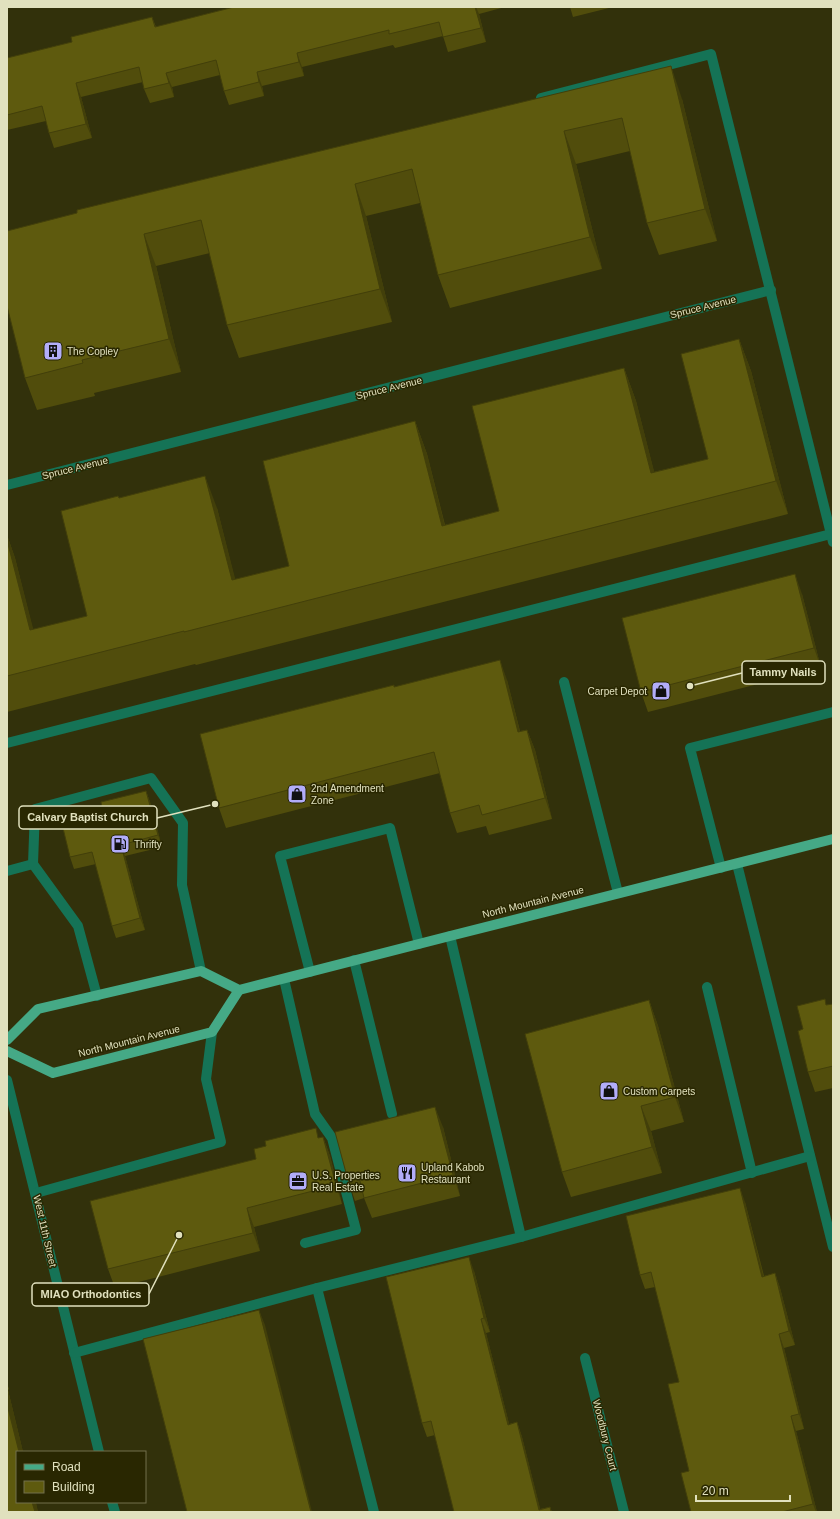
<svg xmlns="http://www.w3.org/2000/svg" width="840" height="1519" viewBox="0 0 840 1519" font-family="Helvetica,sans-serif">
  <rect width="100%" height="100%" fill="#32310b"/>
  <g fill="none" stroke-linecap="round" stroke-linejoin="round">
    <!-- minor -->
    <g stroke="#157356" stroke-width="10">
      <path d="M541,98L711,54L833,542"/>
      <path d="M7,485L771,290"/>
      <path d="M564,682L618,893"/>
      <path d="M7,743L831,534"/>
      <path d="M737,864L833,1247"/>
      <path d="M721,868L690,748L833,712"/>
      <path d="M7,871L33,864"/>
      <path d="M450,936L521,1237"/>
      <path d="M354,960L392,1114"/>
      <path d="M310,972L280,856L390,828L419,944"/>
      <path d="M284,979L315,1114L332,1138L356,1230L305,1243"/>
      <path d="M707,987L752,1173"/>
      <path d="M97,996L78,926L33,864L35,809L151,778L183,823L182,885L201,971"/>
      <path d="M7,1080L99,1452"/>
      <path d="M36,1193L221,1142L206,1079L212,1032"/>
      <path d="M317,1288L374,1512"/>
      <path d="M74,1353L317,1288L521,1237L810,1156"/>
      <path d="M585,1358L624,1512"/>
      <path d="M112,1502L115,1512"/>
    </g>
    <!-- major -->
    <g stroke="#45a986" stroke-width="10">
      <path d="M7,1040L38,1009L201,971L239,990L450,936L833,839"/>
      <path d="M7,1051L53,1073L212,1032L239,990"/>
    </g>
  </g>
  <!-- wall -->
  <g fill="#514d0c">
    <path d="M234,7H505L479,14L486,42L448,52L443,36L395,48L393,45L302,67L304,76L262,86L264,96L229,105L224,91L220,75L172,87L174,97L150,103L144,89L143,82L81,97L92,138L54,148L49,133L46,121L7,130V58L72,42L152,17L156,27Z"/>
    <path d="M570,7H609V8L573,17Z"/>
    <path d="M682,99L717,241L659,255L647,223L630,151L576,164L602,269L450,308L438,275L420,203L366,216L392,322L239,358L227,325L210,253L156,266L181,372L94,393L95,396L37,410L25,378L7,231Z"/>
    <path d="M739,339L751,371L788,514L196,665L195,664L7,712V535L15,558L33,630L87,616L119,498L217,508L235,580L289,566L415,421L427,454L445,525L499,511L624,368L636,401L654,472L708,459Z"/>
    <path d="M802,594L821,668L648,712L641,692Z"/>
    <path d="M507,680L520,731L527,730L535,750L552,819L489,835L486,826L457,833L450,813L440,773L226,828L219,808L394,687Z"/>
    <path d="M146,791L150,802L162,847L125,856L145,930L116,938L112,926L96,864L74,869L70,857L103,813Z"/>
    <path d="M649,1000L658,1026L684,1122L651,1131L662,1173L571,1197L562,1172Z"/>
    <path d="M833,1004V1088L815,1092L808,1072L803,1029L827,1005Z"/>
    <path d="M443,1127L460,1196L372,1218L364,1198L355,1201L348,1180Z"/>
    <path d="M323,1137L330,1156L342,1204L254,1227L260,1251L115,1288L108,1269L256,1159Z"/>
    <path d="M745,1202L764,1276L775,1273L780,1288L795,1345L784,1348L804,1429L796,1431L817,1512H691L689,1471L679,1382L655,1287L645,1289L640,1275Z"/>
    <path d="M474,1271L490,1332L486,1333L509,1424L517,1422L522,1437L540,1509L550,1507L552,1512H454L435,1435L427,1437L422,1423Z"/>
    <path d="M7,1383L9,1389L8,1390L23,1452L38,1512H7Z"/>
  </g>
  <!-- shaded-wall -->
  <g fill="#423f0a">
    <path d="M475,7H476L479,14L486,42L481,28Z"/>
    <path d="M297,53L302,67L304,76L299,62Z"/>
    <path d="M671,66L682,99L717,241L705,209Z"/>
    <path d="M257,72L262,86L264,96L259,82Z"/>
    <path d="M166,73L172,87L174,97L169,83Z"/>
    <path d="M76,83L81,97L92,138L86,124Z"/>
    <path d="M564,131L576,164L602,269L590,237Z"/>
    <path d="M355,184L366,216L392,322L380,289Z"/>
    <path d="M144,234L156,266L181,372L169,339Z"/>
    <path d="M739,339L751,371L788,514L776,481Z"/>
    <path d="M624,368L636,401L663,506L651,473Z"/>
    <path d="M415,421L427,454L453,559L442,526Z"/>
    <path d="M205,476L217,508L244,613L232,580Z"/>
    <path d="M7,535L15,558L42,663L30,630L7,540Z"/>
    <path d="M795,574L802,594L821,668L814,648Z"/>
    <path d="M500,660L507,680L525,752L518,732Z"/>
    <path d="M527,730L535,750L552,819L545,798Z"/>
    <path d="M146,791L150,802L162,847L158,835Z"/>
    <path d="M121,845L125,856L145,930L140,918Z"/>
    <path d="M649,1000L658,1026L684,1122L675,1097Z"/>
    <path d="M641,1106L651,1131L662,1173L652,1147Z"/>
    <path d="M435,1107L443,1127L460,1196L453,1175Z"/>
    <path d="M323,1137L330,1156L342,1204L336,1185Z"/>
    <path d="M740,1188L745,1202L767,1291L762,1277Z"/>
    <path d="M247,1208L254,1227L260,1251L253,1233Z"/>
    <path d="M469,1257L474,1271L490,1332L484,1318Z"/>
    <path d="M775,1273L780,1288L795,1345L789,1331Z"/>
    <path d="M259,1310L265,1325L312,1512H311Z"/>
    <path d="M481,1319L486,1333L513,1439L508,1425Z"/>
    <path d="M779,1334L784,1348L804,1429L799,1414Z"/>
    <path d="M7,1388L8,1390L23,1452H19L7,1404Z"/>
    <path d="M791,1416L796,1431L817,1512H816L813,1504Z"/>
    <path d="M517,1422L522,1437L541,1512H539Z"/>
    <path d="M32,1502H36L38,1512H35Z"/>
  </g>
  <!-- building -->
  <g fill="#5e5a0e" stroke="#423f0a">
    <path d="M234,7H475L481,28L443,37L439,22L389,34V30L297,53L299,62L257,72L259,82L224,91L216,60L166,73L169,83L144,89L139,67L76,83L86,124L49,133L42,106L7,115V58L72,42L71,37L152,17L155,27Z"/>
    <path d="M671,66L705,209L647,223L622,118L564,131L590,237L438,275L412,169L355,184L380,289L227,325L201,220L144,234L169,339L82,360L83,363L25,378L7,306V231L77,213V210Z"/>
    <path d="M739,339L776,481L184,632V631L7,676V540L30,630L87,616L61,511L118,496L119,498L205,476L232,580L289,566L263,461L415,421L442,526L499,511L472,406L624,368L651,473L708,459L681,354Z"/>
    <path d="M795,574L814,648L641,692L622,618Z"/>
    <path d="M500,660L518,732L527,730L545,798L482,815L479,805L450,813L434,752L219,808L200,734L394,685V687Z"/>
    <path d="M146,791L158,835L121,845L140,918L112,926L92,852L70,857L62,824L103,813L101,802Z"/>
    <path d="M825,999L826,1005L833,1004V1066L808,1072L798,1031L803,1029L797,1006Z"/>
    <path d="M649,1000L675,1097L641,1106L652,1147L562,1172L525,1034Z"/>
    <path d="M435,1107L453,1175L364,1198L359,1177L348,1180L335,1132Z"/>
    <path d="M316,1128L318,1138L323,1137L336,1185L247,1208L253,1233L108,1269L90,1201L256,1159L254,1149L266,1146L265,1141Z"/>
    <path d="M740,1188L762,1277L775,1273L789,1331L779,1334L799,1414L791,1416L813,1504L782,1512H691L681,1473L689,1471L668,1384L679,1382L651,1272L640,1275L626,1216Z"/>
    <path d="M469,1257L484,1318L481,1319L508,1425L517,1422L539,1510L550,1507L551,1512H454L431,1421L422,1423L386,1277Z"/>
    <path d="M259,1310L311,1512H187L143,1339Z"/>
    <path d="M7,1404L19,1452H17V1502H32L35,1512H7Z"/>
  </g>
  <!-- icons -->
  <defs>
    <g id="building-square" transform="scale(1)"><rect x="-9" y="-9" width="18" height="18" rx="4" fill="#b2adf9" stroke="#292701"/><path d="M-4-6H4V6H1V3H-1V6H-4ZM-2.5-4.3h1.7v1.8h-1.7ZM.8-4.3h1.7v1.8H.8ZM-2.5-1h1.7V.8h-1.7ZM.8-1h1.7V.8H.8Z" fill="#111"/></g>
    <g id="shop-square" transform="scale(1)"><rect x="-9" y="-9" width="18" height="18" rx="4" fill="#b2adf9" stroke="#292701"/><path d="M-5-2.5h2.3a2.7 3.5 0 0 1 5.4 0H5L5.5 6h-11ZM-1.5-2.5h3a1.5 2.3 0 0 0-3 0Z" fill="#111"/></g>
    <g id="fuel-square" transform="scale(1)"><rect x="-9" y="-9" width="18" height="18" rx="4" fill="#b2adf9" stroke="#292701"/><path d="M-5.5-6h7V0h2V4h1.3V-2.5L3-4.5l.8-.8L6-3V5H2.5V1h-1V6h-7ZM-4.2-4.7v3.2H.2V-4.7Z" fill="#111"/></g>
    <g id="restaurant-square" transform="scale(1)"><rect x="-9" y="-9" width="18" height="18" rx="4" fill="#b2adf9" stroke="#292701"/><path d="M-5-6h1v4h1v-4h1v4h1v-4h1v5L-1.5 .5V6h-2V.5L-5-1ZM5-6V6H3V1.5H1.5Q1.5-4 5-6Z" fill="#111"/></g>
    <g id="office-square" transform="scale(1)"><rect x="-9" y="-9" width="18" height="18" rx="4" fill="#b2adf9" stroke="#292701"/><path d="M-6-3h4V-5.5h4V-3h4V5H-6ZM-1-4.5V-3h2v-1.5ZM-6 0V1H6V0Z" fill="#111"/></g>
  </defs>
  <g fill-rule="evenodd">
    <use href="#building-square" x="53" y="351"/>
    <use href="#shop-square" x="661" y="691"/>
    <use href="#shop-square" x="297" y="794"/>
    <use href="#fuel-square" x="120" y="844"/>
    <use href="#shop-square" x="609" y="1091"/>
    <use href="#restaurant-square" x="407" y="1173"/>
    <use href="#office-square" x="298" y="1181"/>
  </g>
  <g text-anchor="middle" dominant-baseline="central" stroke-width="3" stroke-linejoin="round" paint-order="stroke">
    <!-- street labels -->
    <g font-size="10" fill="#e1e1be" stroke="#292701">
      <text transform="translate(703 307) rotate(-14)">Spruce Avenue</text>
      <text transform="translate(389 388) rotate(-14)">Spruce Avenue</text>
      <text transform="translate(75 468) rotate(-14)">Spruce Avenue</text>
      <text transform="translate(533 902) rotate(-14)">North Mountain Avenue</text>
      <text transform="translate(129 1041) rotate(-14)">North Mountain Avenue</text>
      <text transform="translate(45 1231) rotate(77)">West 11th Street</text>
      <text transform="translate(605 1435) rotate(76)">Woodbury Court</text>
    </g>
    <!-- poi labels -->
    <g font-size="10" fill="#e1e1be" stroke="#292701" text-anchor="start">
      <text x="67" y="351">The Copley</text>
      <text x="647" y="691" text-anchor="end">Carpet Depot</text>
      <text x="311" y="788">2nd Amendment<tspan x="311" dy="12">Zone</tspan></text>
      <text x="134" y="844">Thrifty</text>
      <text x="623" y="1091">Custom Carpets</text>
      <text x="421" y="1167">Upland Kabob<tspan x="421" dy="12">Restaurant</tspan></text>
      <text x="312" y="1175">U.S. Properties<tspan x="312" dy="12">Real Estate</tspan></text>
    </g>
  </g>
  <!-- callouts -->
  <path fill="none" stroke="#e1e1be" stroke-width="1.5" d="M690 686L742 673M215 804L157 818M179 1235L149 1294"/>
  <g fill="#e1e1be" stroke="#292701" stroke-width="1.5">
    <circle cx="690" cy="686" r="4"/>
    <circle cx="215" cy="804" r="4"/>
    <circle cx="179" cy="1235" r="4"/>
  </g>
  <g fill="#292701" stroke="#e1e1be" stroke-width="1.5">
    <rect x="742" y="661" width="83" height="23" rx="4"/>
    <rect x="19" y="806" width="138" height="23" rx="4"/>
    <rect x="32" y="1283" width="117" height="23" rx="4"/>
  </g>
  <g font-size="11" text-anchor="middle" font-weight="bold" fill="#e1e1be">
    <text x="783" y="676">Tammy Nails</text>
    <text x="88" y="821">Calvary Baptist Church</text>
    <text x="91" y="1298">MIAO Orthodontics</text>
  </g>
  <!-- border -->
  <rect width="840" height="1519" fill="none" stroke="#e1e1be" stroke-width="16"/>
  <!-- legend -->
  <rect x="16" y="1451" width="130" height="52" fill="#292701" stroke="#73714d"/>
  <rect x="24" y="1464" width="20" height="6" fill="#45a986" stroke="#73714d"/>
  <text x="52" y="1471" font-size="12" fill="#e1e1be">Road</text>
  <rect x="24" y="1481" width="20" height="12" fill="#5e5a0e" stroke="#73714d"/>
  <text x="52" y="1491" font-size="12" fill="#e1e1be">Building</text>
  <!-- scale -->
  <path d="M696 1495v6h94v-6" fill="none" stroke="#e1e1be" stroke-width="2"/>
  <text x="702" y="1495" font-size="12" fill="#e1e1be" stroke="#292701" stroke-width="3" paint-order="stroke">20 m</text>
</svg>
